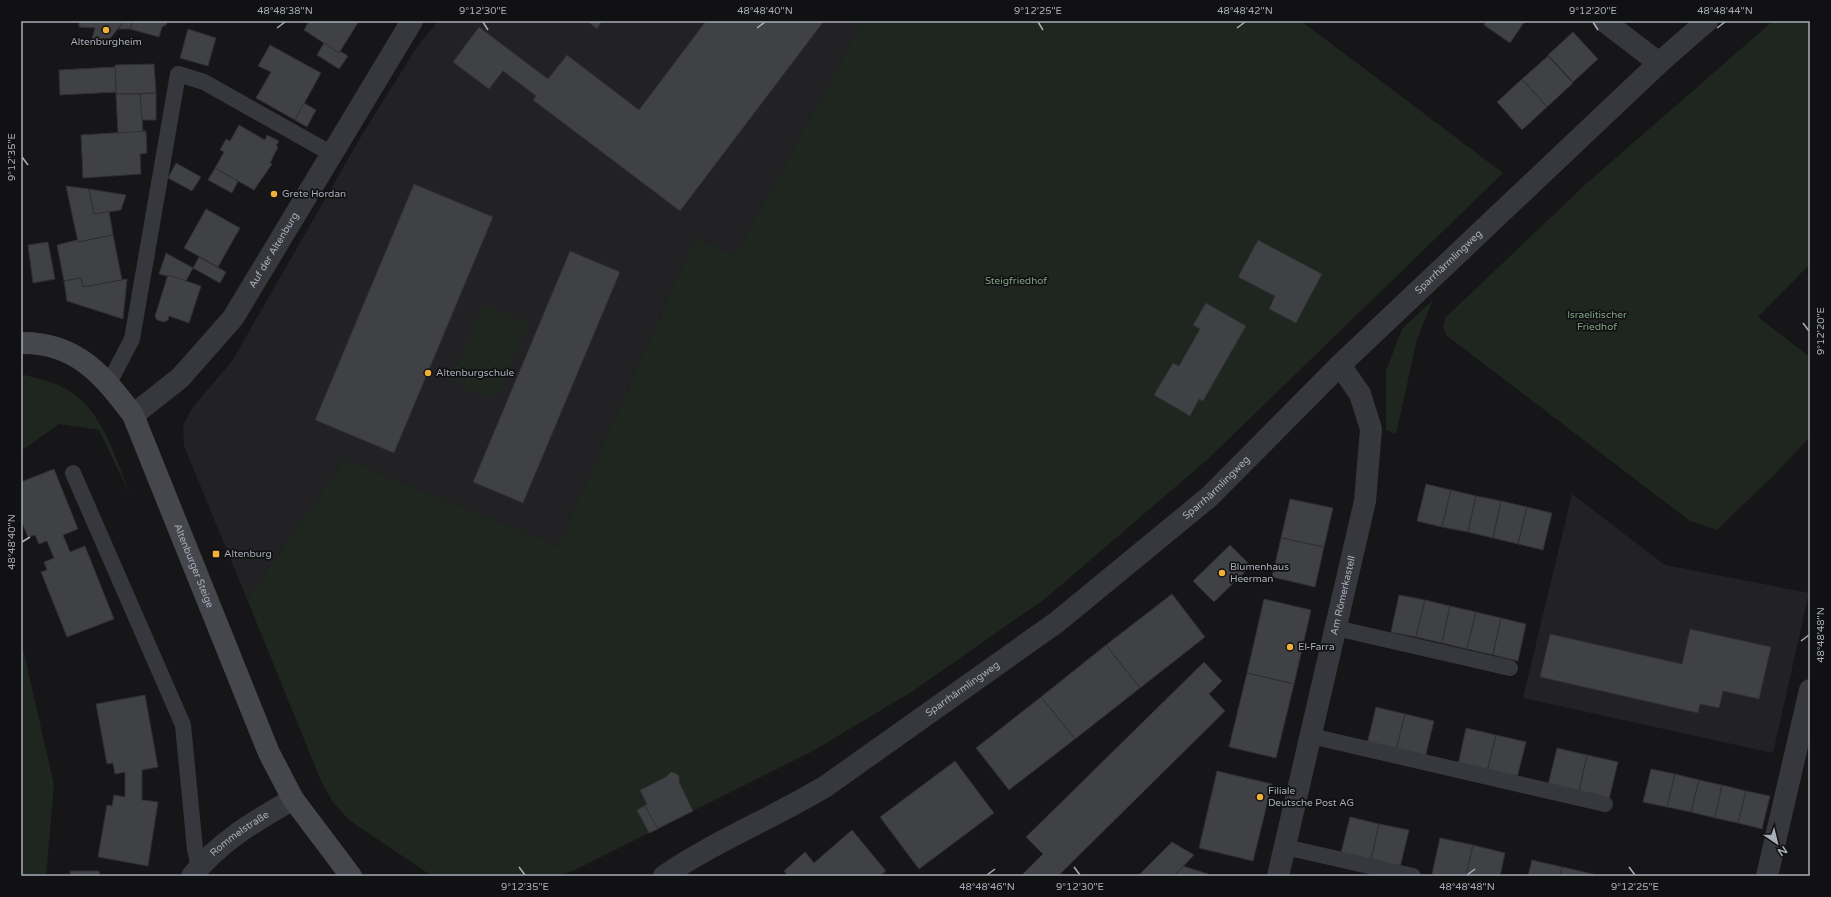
<svg xmlns="http://www.w3.org/2000/svg" width="1831" height="897" viewBox="0 0 1831 897" font-family="'Varela Round',sans-serif">
  <rect width="100%" height="100%" fill="#161618"/>
  <!-- built -->
  <g fill="#222225">
    <path d="M438,21H863L735,255L695,237L558,546L345,459L247,599L184,446L183,425L193,407L232,361L363,133L417,47Z"/>
    <path d="M1572,494L1665,565L1809,593L1773,753L1523,698Z"/>
  </g>
  <!-- green -->
  <g fill="#1e261f">
    <path d="M863,21H1301L1503,173L1208,459L1046,598L913,691L811,752L573,871L557,876H432L349,820L332,801L321,781L247,599L345,459L558,546L695,237L735,255Z"/>
    <path d="M1773,21H1810V264L1758,317L1810,357V437L1775,474L1717,530L1690,521L1446,335L1443,326L1446,317L1587,183Z"/>
    <path d="M1433,300L1417,339L1396,434L1386,430V371L1402,329Z"/>
    <path d="M483,304L528,324L495,400L451,381Z"/>
    <path d="M25,375C39,379 55,382 68,390C104,412 116,460 131,497L99,430L59,424L21,451V376Z"/>
    <path d="M21,640L54,785L46,876H21Z"/>
  </g>
  <!-- building -->
  <g fill="#404145" stroke="#303034">
    <path d="M79,21H124L109,40L92,39L95,28L79,27Z"/>
    <path d="M124,21H133L130,29H118Z"/>
    <path d="M133,21H165L167,24L162,27L159,37L130,29Z"/>
    <path d="M309,21H359L339,53L304,30Z"/>
    <path d="M587,21H602L597,29Z"/>
    <path d="M706,21H824L680,211L533,100L536,96L503,71L489,89L453,62L479,27L548,79L567,55L639,110Z"/>
    <path d="M1486,21H1525L1510,43L1484,25Z"/>
    <path d="M188,29L216,38L208,66L180,58Z"/>
    <path d="M1573,32L1598,59L1573,82L1548,55Z"/>
    <path d="M324,43L339,53L340,51L348,56L339,69L317,55Z"/>
    <path d="M270,45L321,73L295,120L256,98L271,72L258,66Z"/>
    <path d="M1548,56L1573,83L1547,107L1522,79Z"/>
    <path d="M154,64L156,93L116,94L115,65Z"/>
    <path d="M115,67L116,92L60,95L59,70Z"/>
    <path d="M1522,79L1547,107L1522,130L1497,102Z"/>
    <path d="M156,93V120H142L140,94Z"/>
    <path d="M116,94H140L143,132L118,133Z"/>
    <path d="M304,103L316,110L307,127L295,120Z"/>
    <path d="M239,125L265,140L267,135L279,141L276,146L278,147L270,163L272,164L254,190L215,168L224,152L220,150L226,139L230,141Z"/>
    <path d="M146,131L147,153L140,154L141,174L83,178L81,135Z"/>
    <path d="M176,163L201,177L192,191L168,178Z"/>
    <path d="M215,168L238,181L232,193L208,180Z"/>
    <path d="M414,184L493,217L394,453L315,420Z"/>
    <path d="M66,186L89,189L94,214L109,211L113,235L78,242Z"/>
    <path d="M89,189L126,195L121,210L94,214Z"/>
    <path d="M206,209L240,228L218,267L184,248Z"/>
    <path d="M113,235L122,280L83,287L81,278L64,281L57,245L77,240L78,242Z"/>
    <path d="M1258,240L1322,274L1296,323L1269,309L1275,296L1238,277Z"/>
    <path d="M48,242L55,279L33,283L28,245Z"/>
    <path d="M570,251L620,272L523,503L473,482Z"/>
    <path d="M166,253L193,268L186,281L159,274Z"/>
    <path d="M199,257L226,272L220,283L193,268Z"/>
    <path d="M168,275L201,286L189,323L169,316L168,320L164,322L157,320L155,316Z"/>
    <path d="M81,278L83,287L127,279L123,319L67,301L64,281Z"/>
    <path d="M1206,303L1246,326L1203,401L1199,399L1190,416L1154,395L1173,363L1179,366L1200,329L1193,325Z"/>
    <path d="M54,469L78,529L63,535L70,552L85,546L114,619L67,637L41,572L47,570L44,562L54,558L47,541L39,544L35,535L28,537L21,520V482Z"/>
    <path d="M1426,484L1451,490L1442,527L1417,521Z"/>
    <path d="M1451,490L1476,496L1468,532L1442,527Z"/>
    <path d="M1476,496L1501,501L1493,538L1468,532Z"/>
    <path d="M1290,499L1333,508L1324,547L1281,538Z"/>
    <path d="M1501,501L1527,507L1518,544L1493,538Z"/>
    <path d="M1527,507L1552,513L1543,550L1518,544Z"/>
    <path d="M1281,538L1324,547L1315,587L1272,577Z"/>
    <path d="M1230,545L1251,566L1214,602L1193,581Z"/>
    <path d="M1172,594L1205,637L1140,688L1106,645Z"/>
    <path d="M1399,595L1425,600L1416,637L1391,632Z"/>
    <path d="M1264,599L1311,610L1294,684L1247,673Z"/>
    <path d="M1425,600L1450,606L1442,643L1416,637Z"/>
    <path d="M1450,606L1476,612L1467,649L1442,643Z"/>
    <path d="M1476,612L1501,618L1493,655L1467,649Z"/>
    <path d="M1501,618L1526,624L1518,661L1493,655Z"/>
    <path d="M1690,629L1771,647L1759,699L1723,691L1719,708L1700,704L1698,713L1540,677L1550,634L1682,664Z"/>
    <path d="M1106,645L1140,688L1075,739L1041,697Z"/>
    <path d="M1204,662L1222,681L1209,694L1225,711L1058,876H1021L1043,854L1026,837Z"/>
    <path d="M1247,673L1294,684L1276,758L1229,747Z"/>
    <path d="M145,695L158,767L142,770V800L158,802L148,866L98,857L107,805L112,806L114,795L125,797V772L115,774L113,763L107,764L96,704Z"/>
    <path d="M1041,697L1075,739L1009,790L976,748Z"/>
    <path d="M1376,707L1405,714L1396,751L1367,744Z"/>
    <path d="M1405,714L1434,721L1425,758L1396,751Z"/>
    <path d="M1466,728L1496,735L1487,772L1458,765Z"/>
    <path d="M1496,735L1526,742L1517,778L1487,772Z"/>
    <path d="M1557,748L1587,755L1579,792L1548,785Z"/>
    <path d="M1587,755L1618,762L1609,799L1579,792Z"/>
    <path d="M955,761L994,813L919,869L880,817Z"/>
    <path d="M1651,769L1675,774L1667,807L1643,802Z"/>
    <path d="M1217,771L1272,784L1253,861L1199,848Z"/>
    <path d="M671,772L675,773L679,776V782L693,811L649,833L637,810L647,804L640,790L666,777Z"/>
    <path d="M1675,774L1699,780L1691,812L1667,807Z"/>
    <path d="M1699,780L1722,785L1715,818L1691,812Z"/>
    <path d="M1722,785L1746,791L1738,823L1715,818Z"/>
    <path d="M1746,791L1770,796L1762,829L1738,823Z"/>
    <path d="M645,806L658,829L649,833L637,810Z"/>
    <path d="M1350,817L1379,824L1371,860L1341,853Z"/>
    <path d="M1379,824L1409,830L1400,867L1371,860Z"/>
    <path d="M852,830L886,871L880,876H788L784,871L805,852L814,863Z"/>
    <path d="M1440,838L1473,845L1466,876H1442L1432,874Z"/>
    <path d="M1172,842L1194,855L1174,876H1138Z"/>
    <path d="M1473,845L1505,853L1500,876H1466Z"/>
    <path d="M1532,860L1562,867L1560,876H1528Z"/>
    <path d="M1183,866L1208,874V876H1174Z"/>
    <path d="M1562,867L1593,874L1592,876H1560Z"/>
    <path d="M70,871H99L100,876H70Z"/>
  </g>
  <g fill="none" stroke-linecap="round" stroke-linejoin="round">
    <!-- lane -->
    <g stroke="#37383d" stroke-width="16">
      <path d="M109,383L132,339L178,74L204,82L332,154"/>
      <path d="M73,473L183,725L195,849L199,868"/>
      <path d="M1336,628L1510,668"/>
      <path d="M1311,736L1605,804"/>
      <path d="M1285,847L1413,876"/>
    </g>
    <!-- street -->
    <g stroke="#37383d" stroke-width="22">
      <path d="M1604,21L1659,63"/>
      <path id="s1" d="M133,415L180,378L233,318L412,21"/>
      <path id="s2" d="M192,876C220,841 255,821 293,799"/>
      <path id="s3" d="M664,876C715,841 773,818 826,786L1057,622L1209,497L1340,365L1659,63L1707,21"/>
      <path id="s4" d="M1278,876L1365,501L1371,429L1360,394L1340,365"/>
      <path d="M1767,876L1810,690"/>
    </g>
    <!-- secondary -->
    <path stroke="#45474d" stroke-width="22" id="s5" d="M21,343C76,342 103,375 133,415L269,753L293,799L351,876"/>
  </g>
  <!-- ticks -->
  <path fill="none" stroke="#a8adb8" stroke-width="1.5" d="M483,22L488,30M1038,22L1043,30M1593,22L1598,30M277,28L285,22M757,28L765,22M1237,28L1245,22M1717,28L1725,22M22,157L28,165M1803,323L1809,331M22,542L30,537M1801,641L1809,635M519,867L525,875M1074,867L1080,875M1629,867L1635,875M987,875L995,869M1467,875L1475,869"/>
  <!-- markers -->
  <g fill="#f2b134" stroke="#111113" stroke-width="1.5">
    <circle cx="106" cy="30" r="4"/>
    <circle cx="274" cy="194" r="4"/>
    <circle cx="428" cy="373" r="4"/>
    <rect x="212" y="550" width="8" height="8" rx="2"/>
    <circle cx="1222" cy="573" r="4"/>
    <circle cx="1290" cy="647" r="4"/>
    <circle cx="1260" cy="797" r="4"/>
  </g>
  <g text-anchor="middle" dominant-baseline="central" stroke-width="3.5" stroke-linejoin="round" paint-order="stroke">
    <!-- poi labels -->
    <g font-size="10" fill="#a8adb8" stroke="#111113" text-anchor="start">
      <text x="106" y="42" text-anchor="middle">Altenburgheim</text>
      <text x="282" y="194">Grete Hordan</text>
      <text x="436" y="373">Altenburgschule</text>
      <text x="224" y="554">Altenburg</text>
      <text x="1230" y="567">Blumenhaus<tspan x="1230" dy="12">Heerman</tspan></text>
      <text x="1298" y="647">El-Farra</text>
      <text x="1268" y="791">Filiale<tspan x="1268" dy="12">Deutsche Post AG</tspan></text>
    </g>
    <!-- street labels -->
    <g font-size="10" fill="#a8adb8" stroke="#111113">
      <text stroke="none"><textPath href="#s1" startOffset="219">Auf der Altenburg</textPath></text>
      <text stroke="none"><textPath href="#s3" startOffset="1001">Sparrhärmlingweg</textPath></text>
      <text stroke="none"><textPath href="#s3" startOffset="677">Sparrhärmlingweg</textPath></text>
      <text stroke="none"><textPath href="#s5" startOffset="302">Altenburger Steige</textPath></text>
      <text stroke="none"><textPath href="#s4" startOffset="288">Am Römerkastell</textPath></text>
      <text stroke="none"><textPath href="#s3" startOffset="353">Sparrhärmlingweg</textPath></text>
      <text stroke="none"><textPath href="#s2" startOffset="64">Rommelstraße</textPath></text>
    </g>
    <!-- park labels -->
    <g font-size="10" fill="#7fa381" stroke="#111113">
      <text x="1016" y="281">Steigfriedhof</text>
      <text x="1597" y="315">Israelitischer<tspan x="1597" dy="12">Friedhof</tspan></text>
    </g>
  </g>
  <!-- border -->
  <rect width="1831" height="897" fill="none" stroke="#111113" stroke-width="44"/>
  <!-- north arrow -->
  <g transform="translate(1777 843) rotate(145)" stroke="#111113" stroke-width="3" paint-order="stroke">
  <path d="M0-3L7 15L0 10L-7 15Z" fill="#a8adb8"/>
  <text y="-6" font-size="11" font-weight="bold" text-anchor="middle" fill="#a8adb8">N</text>
  </g>
  <rect x="22" y="22" width="1787" height="853" fill="none" stroke="#a8adb8" stroke-width="1.5"/>
  <g font-size="10" text-anchor="middle" fill="#a8adb8">
    <text x="285" y="14">48°48'38"N</text>
    <text x="483" y="14">9°12'30"E</text>
    <text x="765" y="14">48°48'40"N</text>
    <text x="1038" y="14">9°12'25"E</text>
    <text x="1245" y="14">48°48'42"N</text>
    <text x="1593" y="14">9°12'20"E</text>
    <text x="1725" y="14">48°48'44"N</text>
    <text transform="translate(11 157) rotate(-90)" y="4">9°12'35"E</text>
    <text transform="translate(1820 331) rotate(-90)" y="4">9°12'20"E</text>
    <text transform="translate(11 542) rotate(-90)" y="4">48°48'40"N</text>
    <text transform="translate(1820 635) rotate(-90)" y="4">48°48'48"N</text>
    <text x="525" y="890">9°12'35"E</text>
    <text x="987" y="890">48°48'46"N</text>
    <text x="1080" y="890">9°12'30"E</text>
    <text x="1467" y="890">48°48'48"N</text>
    <text x="1635" y="890">9°12'25"E</text>
  </g>
</svg>
